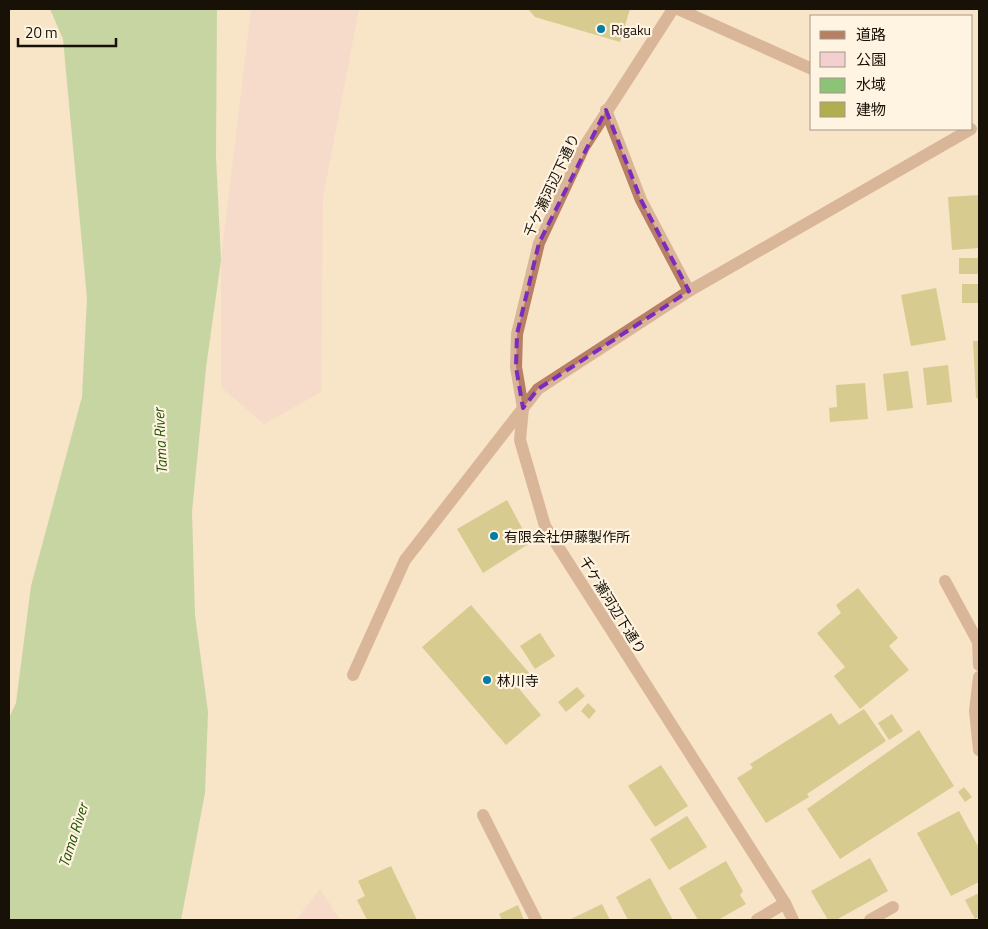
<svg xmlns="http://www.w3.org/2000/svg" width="988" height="929" viewBox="0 0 988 929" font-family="'Titillium Web','Noto Sans JP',sans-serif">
  <rect width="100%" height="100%" fill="#f8e4c7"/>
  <!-- green -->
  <g fill="#f3cfcf">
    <path d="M251,9H359L323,197L321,392L264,424L221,387V260Z"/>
    <path d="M320,889L340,920H296Z"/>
  </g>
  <!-- water -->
  <path fill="#8cc377" d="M50,9H217L216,157L221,260L206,368L192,512L195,615L208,712L205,793L181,920H9V718L16,703L31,586L82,397L87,298L63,39Z"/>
  <!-- building -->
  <g fill="#b1ae4e">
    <path d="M528,9H630L620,42L535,17Z"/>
    <path d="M979,195V248L952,250L948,197Z"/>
    <rect x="959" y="258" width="20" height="16"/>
    <rect x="962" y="284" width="17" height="19"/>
    <path d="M936,288L946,340L911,346L901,295Z"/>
    <path d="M973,341H979V398H976Z"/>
    <path d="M948,365L952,402L927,405L923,368Z"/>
    <path d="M908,371L913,408L887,411L883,374Z"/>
    <path d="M865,383L868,419L830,422L829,408L837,407L836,385Z"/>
    <path d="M507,500L530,543L483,573L457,529Z"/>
    <path d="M858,588L898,638L889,646L909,670L860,709L834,676L845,667L817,633L841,613L836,605Z"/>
    <path d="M471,605L530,674L516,685L541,715L506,745L422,647Z"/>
    <path d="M540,633L555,656L535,669L520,646Z"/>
    <path d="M577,687L585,696L566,712L558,702Z"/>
    <path d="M588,703L596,711L589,719L581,711Z"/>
    <path d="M864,709L886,741L807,794L809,797L766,823L737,778L753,768L750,764L831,713L839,725Z"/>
    <path d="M892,714L903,731L889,740L878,723Z"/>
    <path d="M919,730L954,786L840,859L807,809Z"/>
    <path d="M661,765L688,806L655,827L628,786Z"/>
    <path d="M964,787L972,797L965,802L958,792Z"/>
    <path d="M959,811L979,848V882L951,896L917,833Z"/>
    <path d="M687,816L707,847L669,870L650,839Z"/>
    <path d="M870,858L888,891L836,920H828L811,891Z"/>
    <path d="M726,861L743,891L740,895L746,904L718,920H698L679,888Z"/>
    <path d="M391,866L417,920H367L357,900L365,896L358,881Z"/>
    <path d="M650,878L673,920H628L616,897Z"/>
    <path d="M979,893V917L975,919L965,900Z"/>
    <path d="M602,904L610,920H569Z"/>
    <path d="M518,905L524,920H502L499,914Z"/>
  </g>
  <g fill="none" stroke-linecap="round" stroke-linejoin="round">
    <!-- service -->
    <g stroke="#b77f63" stroke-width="12">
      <path d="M945,581L978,642L979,665"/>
      <path d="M979,677L975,711L979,750"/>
      <path d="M483,815L536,920"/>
      <path d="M757,920L785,903"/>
      <path d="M870,920L893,907"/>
    </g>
    <!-- minor -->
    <g stroke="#b77f63" stroke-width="12">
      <path d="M673,9L584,147L539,243L517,334L516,367L523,408L520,440L545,526L785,903L793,920"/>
      <path d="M678,9L812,69"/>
      <path d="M606,110L641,200L689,291"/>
      <path d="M353,675L405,560L538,389L689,291L971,129"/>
    </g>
  </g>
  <!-- marked area -->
  <path d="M0 0H988V929H0ZM606,110L641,200L689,291L538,389L523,408L516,367L517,334L539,243Z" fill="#f8e4c7" fill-opacity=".55" fill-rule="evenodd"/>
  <path fill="none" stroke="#7b2cbf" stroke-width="4" stroke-dasharray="10 6" stroke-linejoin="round" d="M606,110L641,200L689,291L538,389L523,408L516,367L517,334L539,243Z"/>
  <!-- markers -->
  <g fill="#037fa5" stroke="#fff3e1" stroke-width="2">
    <circle cx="601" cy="29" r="5"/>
    <circle cx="494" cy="536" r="5"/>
    <circle cx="487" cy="680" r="5"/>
  </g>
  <g text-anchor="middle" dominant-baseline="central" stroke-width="4.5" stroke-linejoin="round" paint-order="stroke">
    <!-- poi labels -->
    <g font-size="14" fill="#181107" stroke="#fff3e1" text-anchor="start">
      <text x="611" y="29">Rigaku</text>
      <text x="504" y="536">有限会社伊藤製作所</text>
      <text x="497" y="680">林川寺</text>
    </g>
    <!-- street labels -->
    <g font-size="14" fill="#181107" stroke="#fff3e1">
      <text transform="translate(551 185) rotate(-65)">千ケ瀬河辺下通り</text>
      <text transform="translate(613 605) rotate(58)">千ケ瀬河辺下通り</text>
    </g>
    <!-- water labels -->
    <g font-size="15" font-style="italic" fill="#1f5200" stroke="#fff3e1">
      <text transform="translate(160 441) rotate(-93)">Tama River</text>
      <text transform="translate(73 835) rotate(-72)">Tama River</text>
    </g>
  </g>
  <!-- border -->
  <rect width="988" height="929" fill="none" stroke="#181107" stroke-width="20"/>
  <!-- legend -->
  <rect x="810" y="15" width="162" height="115" fill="#fff3e1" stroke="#a3998a"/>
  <rect x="820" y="31" width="25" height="8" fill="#b77f63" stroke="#a3998a"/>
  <text x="856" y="40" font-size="15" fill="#181107">道路</text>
  <rect x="820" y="52" width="25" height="15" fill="#f3cfcf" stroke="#a3998a"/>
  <text x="856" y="65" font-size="15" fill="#181107">公園</text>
  <rect x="820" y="78" width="25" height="15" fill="#8cc377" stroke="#a3998a"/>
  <text x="856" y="90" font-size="15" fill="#181107">水域</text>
  <rect x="820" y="102" width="25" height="15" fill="#b1ae4e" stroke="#a3998a"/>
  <text x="856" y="115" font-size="15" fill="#181107">建物</text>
  <!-- scale -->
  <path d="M18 38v8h98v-8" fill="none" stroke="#181107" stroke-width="2.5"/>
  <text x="25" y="38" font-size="15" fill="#181107" stroke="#fff3e1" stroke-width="4" paint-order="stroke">20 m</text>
</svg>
